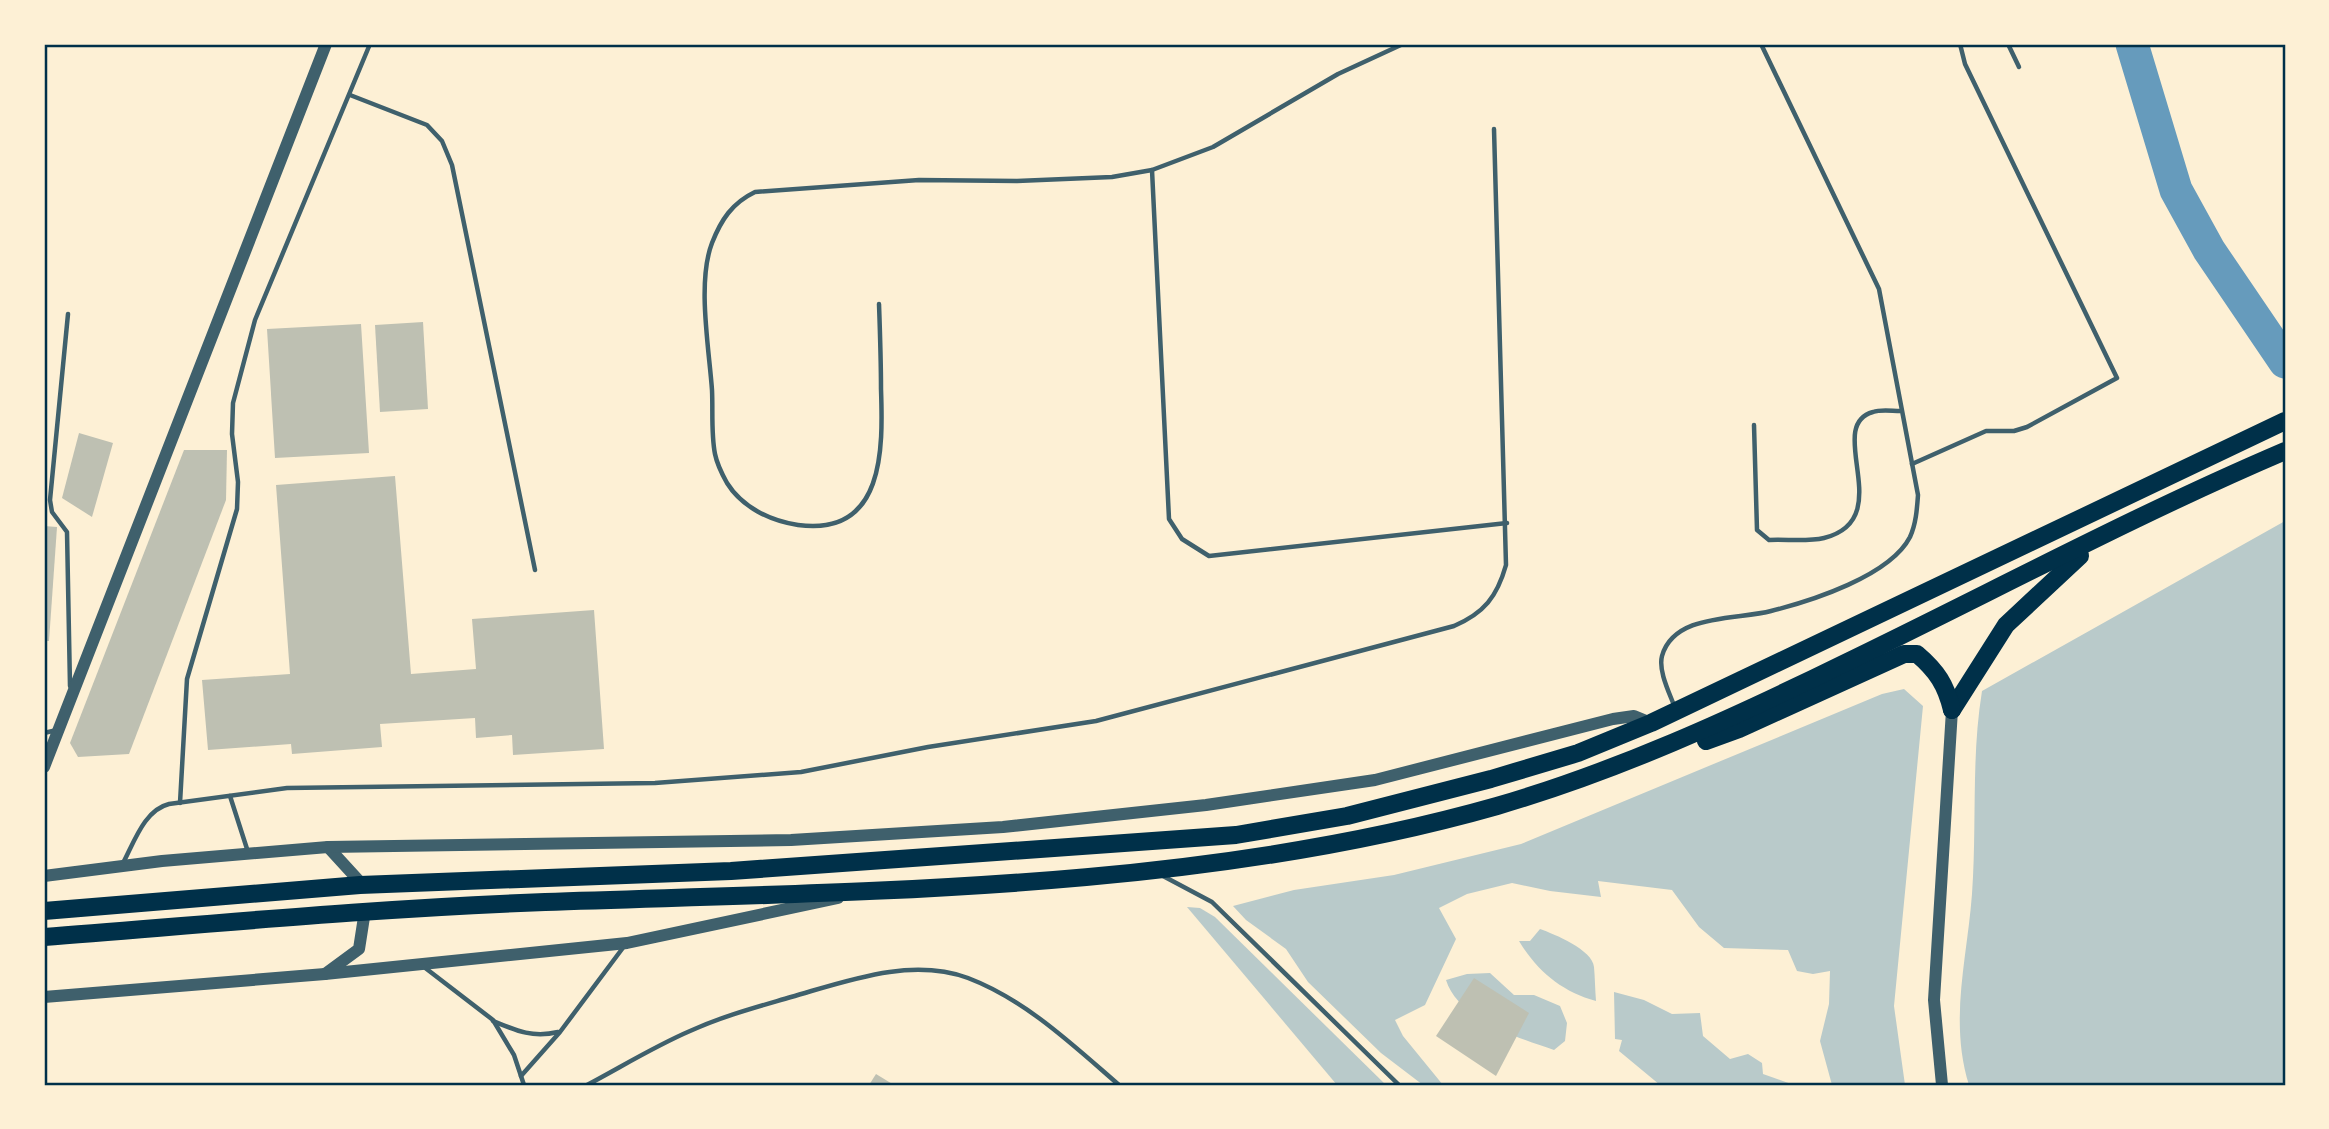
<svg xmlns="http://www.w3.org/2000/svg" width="2329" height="1129" viewBox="0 0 2329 1129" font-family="'PT Serif',serif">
  <rect width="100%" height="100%" fill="#fdf0d5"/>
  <!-- green -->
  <g fill="#b9caca">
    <path d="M2285,521V1085H1969C1949,1021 1967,960 1972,894C1977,826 1971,758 1982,691Z"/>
    <path d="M1904,689L1923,706L1894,1006L1905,1085H1832L1820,1041L1829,1004L1830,971L1813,974L1797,971L1788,950L1724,948L1699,927L1672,890L1598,881L1601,897L1550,891L1512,883L1467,894L1439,908L1456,939L1425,1005L1395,1020L1403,1036L1443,1085H1423L1381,1053L1308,982L1286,949L1246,920L1233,906L1294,890L1394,875L1521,844L1882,694Z"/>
    <path d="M1187,907L1200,908L1215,917L1386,1085H1337Z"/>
    <path d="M1540,929C1554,934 1593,950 1594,967C1595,978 1595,989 1596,1001C1562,992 1537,971 1519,941H1530Z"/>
    <path d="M1490,973L1514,995H1534L1560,1006L1567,1023L1565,1041L1554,1050C1518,1038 1458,1019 1446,980L1467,974Z"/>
    <path d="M1614,992L1644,1000L1672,1014L1700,1013L1703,1036L1730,1059L1748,1054L1762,1063L1763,1074L1794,1085H1660L1619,1051L1622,1040L1615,1039Z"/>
  </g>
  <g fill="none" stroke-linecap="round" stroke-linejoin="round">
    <!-- river -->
    <path stroke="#669bbc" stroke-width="33" d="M2132,44L2176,190L2209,250L2285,362"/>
  </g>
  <!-- building -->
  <g fill="#bec0b2">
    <path d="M423,322L428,409L380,412L375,325Z"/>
    <path d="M361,324L369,453L275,458L267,329Z"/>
    <path d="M79,433L113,443L92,517L62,498Z"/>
    <path d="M184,450H227L226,500L129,754L78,757L70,743Z"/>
    <path d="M395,476L411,674L476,669L472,619L594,610L604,749L513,755L512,735L476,738L475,718L380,724L382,747L292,754L291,744L208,750L202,680L290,674L276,485Z"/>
    <path d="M44,526L57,527L49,641H44Z"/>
    <path d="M1474,978L1529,1013L1496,1076L1436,1036Z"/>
    <path d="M876,1074L894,1085H869Z"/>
  </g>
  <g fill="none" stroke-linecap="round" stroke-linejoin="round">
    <!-- service -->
    <g stroke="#3f606c" stroke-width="4.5">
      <path d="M2008,44L2019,67"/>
      <path d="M350,95L427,125L442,141L452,165L535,570"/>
      <path d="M1152,170L1169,519L1182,539L1209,556L1507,523"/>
      <path d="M879,304C880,332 881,360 881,389C883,448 885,537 798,525C770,521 742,507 727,483C722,474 717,464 715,454C711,434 713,411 712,390C709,348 697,282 712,243C721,220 732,203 755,192L919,180L1017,181L1112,177L1152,170L1213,147L1338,74L1403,44"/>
      <path d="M68,314L50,500L52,512L67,532L70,686"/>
      <path d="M1754,425L1757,530L1769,540C1786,539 1807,542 1824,538C1899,519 1823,426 1873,412C1881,409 1892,411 1900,411"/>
      <path d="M1912,464L1986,431H2014L2027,427L2117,378L1965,64L1960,44"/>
      <path d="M1675,708C1670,694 1658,671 1662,656C1674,613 1738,620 1771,611C1811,601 1890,576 1910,537C1916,524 1917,509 1918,495L1879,289L1761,44"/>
      <path d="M44,733L57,730"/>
      <path d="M230,796L248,852"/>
      <path d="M180,803L187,679L237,509L238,482L232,434L233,403L255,320L370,44"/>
      <path d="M122,865C134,843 144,810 169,804L287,788L655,783L801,772L928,747L1096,721L1454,626C1484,613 1497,597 1506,565L1494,129"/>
      <path d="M1163,876L1212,902L1399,1085"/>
      <path d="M424,967L493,1020L514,1055L524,1085"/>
      <path d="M493,1021C517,1031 533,1038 558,1032"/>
      <path d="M521,1076L560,1032L625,945"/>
      <path d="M587,1085C621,1067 655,1046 690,1031C723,1016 757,1007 791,997C847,981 910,957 968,978C1026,1000 1074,1046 1119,1085"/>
    </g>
    <!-- tertiary -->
    <g stroke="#3f606c" stroke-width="12">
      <path d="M44,767L326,44"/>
      <path d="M328,847L360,882"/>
      <path d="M44,876L162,861L328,847L791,840L1003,827L1206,805L1375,780L1613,719L1634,716L1651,723"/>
      <path d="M325,974L359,949L364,917"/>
      <path d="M44,997L325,974L627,943L838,898"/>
      <path d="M1942,1085L1934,1000L1952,710"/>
    </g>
    <!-- motorway -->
    <g stroke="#003049" stroke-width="18">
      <path d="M1952,710L2006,625L2080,556"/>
      <path d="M1706,741L1739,729L1904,654H1917C1937,671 1946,685 1952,710"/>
      <path d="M44,911L360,885L731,871L1236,835L1347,816L1491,779L1578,753L1651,723L2285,421"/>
      <path d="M44,937C211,924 378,908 545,902C858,891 1195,892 1497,806C1617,771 1731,719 1843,664C1990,593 2135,515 2285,451"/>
    </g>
  </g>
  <!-- border -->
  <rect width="2329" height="1129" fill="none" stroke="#fdf0d5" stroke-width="91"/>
  <rect x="46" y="46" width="2238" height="1038" fill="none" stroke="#003049" stroke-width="2.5"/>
</svg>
